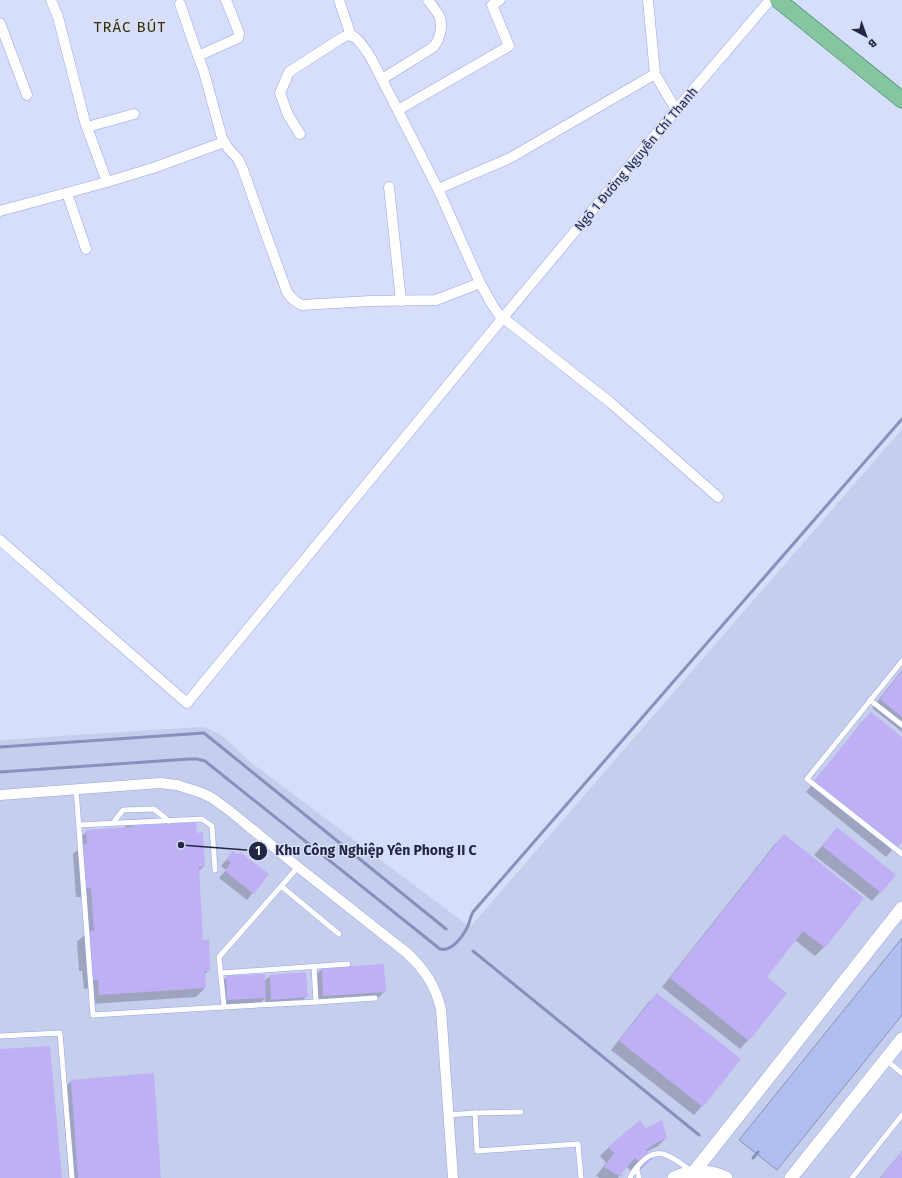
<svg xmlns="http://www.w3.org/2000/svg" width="902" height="1178" viewBox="0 0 902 1178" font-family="'Fira Sans',sans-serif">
  <rect width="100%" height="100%" fill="#d7defa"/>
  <!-- built -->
  <path fill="#c6ceed" d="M902,429V1178H0V740L200,727L207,728L221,735L253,764L470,927Z"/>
  <!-- water -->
  <path fill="#b1bef0" stroke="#8691bc" d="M902,938V1015L777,1170L739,1140Z"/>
  <!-- shadow -->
  <g fill="#0003">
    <path d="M902,670V732L872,708Z"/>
    <path d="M871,713L902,738V839L886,857L806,792L862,722Z"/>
    <path d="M132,820L149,826L196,834L204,866L198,872L202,941L209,970L204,975L205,988L196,997L90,1004L89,988L84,989L82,971H79L77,942L85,934L83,897H76L73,854L79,849L78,840L87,831L123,829Z"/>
    <path d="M837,829L880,892L872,901L814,855Z"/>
    <path d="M784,836L863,898L824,947L815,956L795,940L766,977L748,1040L740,1049L662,987L775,844Z"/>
    <path d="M233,852L268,874L247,900L219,878L226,870L221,866Z"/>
    <path d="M383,965L385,991L376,1000L315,1004L313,978L322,969Z"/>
    <path d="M305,973L307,996L300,1003L265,1006V998L259,1004L221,1006L220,983L227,977L264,981L270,976Z"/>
    <path d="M657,994L702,1106L694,1115L611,1050L648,1003Z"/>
    <path d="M71,1081L160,1178H69L62,1090Z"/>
    <path d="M646,1129L666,1138L658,1146L646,1152L651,1159L643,1167L634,1174L626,1166L618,1178H600L596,1176L606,1163L600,1156L609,1147Z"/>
    <path d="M902,1151V1178H880Z"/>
  </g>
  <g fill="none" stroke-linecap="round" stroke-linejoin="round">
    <!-- stream -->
    <g stroke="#8691bc" stroke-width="3">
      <path d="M0,747L204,733L446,929"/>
      <path d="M0,772L189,759H197L205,761L440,949C452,952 463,936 468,926C470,921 470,917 473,912L902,419"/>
      <path d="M473,951L699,1135"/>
      <path d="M753,1158L758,1152"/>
    </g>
  </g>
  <!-- building -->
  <g fill="#bfb0f5">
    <path d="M902,671V717L880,699Z"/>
    <path d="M871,712L902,737V841L896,849L813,782Z"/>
    <path d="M150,818V825L196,822L197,833L203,832L205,866L199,867L203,940L209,939L210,971H205L206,988L99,995L98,980H92L86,932L94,931L91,888L84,889L82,845L87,844L86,830L132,827L131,819Z"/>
    <path d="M837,827L896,875L881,893L822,846Z"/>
    <path d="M784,834L864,898L825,948L803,931L767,977L787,993L749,1041L670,978Z"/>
    <path d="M233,851L238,855L240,852L269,874L254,894L225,871L231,863L227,859Z"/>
    <path d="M384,964L386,992L323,996L322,968Z"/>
    <path d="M306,972L308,997L271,1000L270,975Z"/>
    <path d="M265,974L266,998L227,1000L226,976Z"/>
    <path d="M657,993L741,1059L703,1107L619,1041Z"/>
    <path d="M50,1046L62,1178H0V1049Z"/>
    <path d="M154,1073L161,1178H78L71,1080Z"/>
    <path d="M640,1120L646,1128L662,1120L667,1138L656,1143L646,1150L653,1159L643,1166L635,1158L624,1170L621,1177L604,1167L614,1153L608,1147Z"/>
    <path d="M902,1151V1178H881Z"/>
  </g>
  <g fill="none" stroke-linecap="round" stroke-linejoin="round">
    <!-- service casing -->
    <g stroke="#96a5e8" stroke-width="6">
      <g id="service">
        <path d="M902,661L807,779L902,854"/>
        <path d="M870,700L902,725"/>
        <path d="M76,789L93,1015L224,1007L219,957L298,867"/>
        <path d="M113,823L123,810L154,809L169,821"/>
        <path d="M79,825L202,819L212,826L215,870"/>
        <path d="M281,886L339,934"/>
        <path d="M314,966L316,1002L375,998"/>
        <path d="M221,973L348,964"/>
        <path d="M224,1007L316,1002"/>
        <path d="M0,1036L60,1033L72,1178"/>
        <path d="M886,1060L902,1073"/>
        <path d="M475,1113L521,1112"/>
        <path d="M448,1115L475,1113L477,1151L578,1144L581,1178"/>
        <path d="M638,1166L637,1170L639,1178"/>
        <path d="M630,1178C632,1173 635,1169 639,1165C657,1143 673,1157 691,1171"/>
        <path d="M852,1178L902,1115"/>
      </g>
    </g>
    <!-- minor casing -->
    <g stroke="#96a5e8" stroke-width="11">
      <g id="minor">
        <path d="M51,0L58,17L85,122L107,182"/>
        <path d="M226,0L239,33L238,38L198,56L204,72L222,138L228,148L238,159L242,167L267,237L287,292C292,299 295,302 302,305L370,301L436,300L480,283"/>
        <path d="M339,0L351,36"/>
        <path d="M648,0L655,74L676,110"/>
        <path d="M180,4L198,56"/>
        <path d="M0,23L27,95"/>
        <path d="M382,79L432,48C439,42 443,28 440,18C438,12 432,6 428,0"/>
        <path d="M398,110L509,46L492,5L500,0"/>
        <path d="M87,127L134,114"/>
        <path d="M300,134L288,115L280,93L289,72L340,39C343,38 346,35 349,35C357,35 367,52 371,58L438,189L480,283L493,306L502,319L507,321L611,403L718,497"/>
        <path d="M389,187L401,301"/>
        <path d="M438,189L510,158L655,74"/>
        <path d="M67,193L86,249"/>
        <path d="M0,211L107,182L156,167L224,142"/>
        <path d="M0,540L187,703L502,319L676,110L770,0"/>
        <path d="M0,795L160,783L177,785L202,793L212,798L230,811L298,867L407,953C425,970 435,985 441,1009L453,1178"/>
      </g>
    </g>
    <!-- tertiary casing -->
    <g stroke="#96a5e8" stroke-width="14">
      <g id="tertiary">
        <path d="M694,1172L902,908"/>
        <path d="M674,1178C691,1170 709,1170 726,1178"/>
        <path d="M791,1178L902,1039"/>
      </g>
    </g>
    <!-- primary casing -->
    <g stroke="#2b7656" stroke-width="17">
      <path id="primary" d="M778,0L902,100"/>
    </g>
    <!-- service -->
    <use href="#service" stroke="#fff" stroke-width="5"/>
    <!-- minor -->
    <use href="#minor" stroke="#fff" stroke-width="10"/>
    <!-- tertiary -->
    <use href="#tertiary" stroke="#fff" stroke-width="13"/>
    <!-- primary -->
    <use href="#primary" stroke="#83c6a0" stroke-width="16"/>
  </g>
  <g text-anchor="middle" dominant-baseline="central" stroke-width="3" stroke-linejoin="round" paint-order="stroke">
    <!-- street labels -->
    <g font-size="13" fill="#222842" stroke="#d7defa">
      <text transform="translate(636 159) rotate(-50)">Ngõ 1 Đường Nguyễn Chí Thanh</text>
    </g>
    <!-- quarter labels -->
    <g font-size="15" letter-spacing="1" fill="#3a2f03" stroke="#d7defa">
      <text x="130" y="27">TRÁC BÚT</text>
    </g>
  </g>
  <!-- callouts -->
  <path fill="none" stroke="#222842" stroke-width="1.5" d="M181 845L258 851"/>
  <g fill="#222842" stroke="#d7defa" stroke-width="1.5">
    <circle cx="181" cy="845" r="4"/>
    <circle cx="258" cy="851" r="10"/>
  </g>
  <g font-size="12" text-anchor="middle" font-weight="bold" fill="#fff">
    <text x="258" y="855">1</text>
  </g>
  <g font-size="14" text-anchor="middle" font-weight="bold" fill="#222842" stroke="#d7defa" stroke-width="3" stroke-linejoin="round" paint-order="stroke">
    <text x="376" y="855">Khu Công Nghiệp Yên Phong II C</text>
  </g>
  <!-- north arrow -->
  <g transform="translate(866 36) rotate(139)" stroke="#d7defa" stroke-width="3" paint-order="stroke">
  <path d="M0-3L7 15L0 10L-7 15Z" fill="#222842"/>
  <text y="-6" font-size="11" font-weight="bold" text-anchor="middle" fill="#222842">B</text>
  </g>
</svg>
